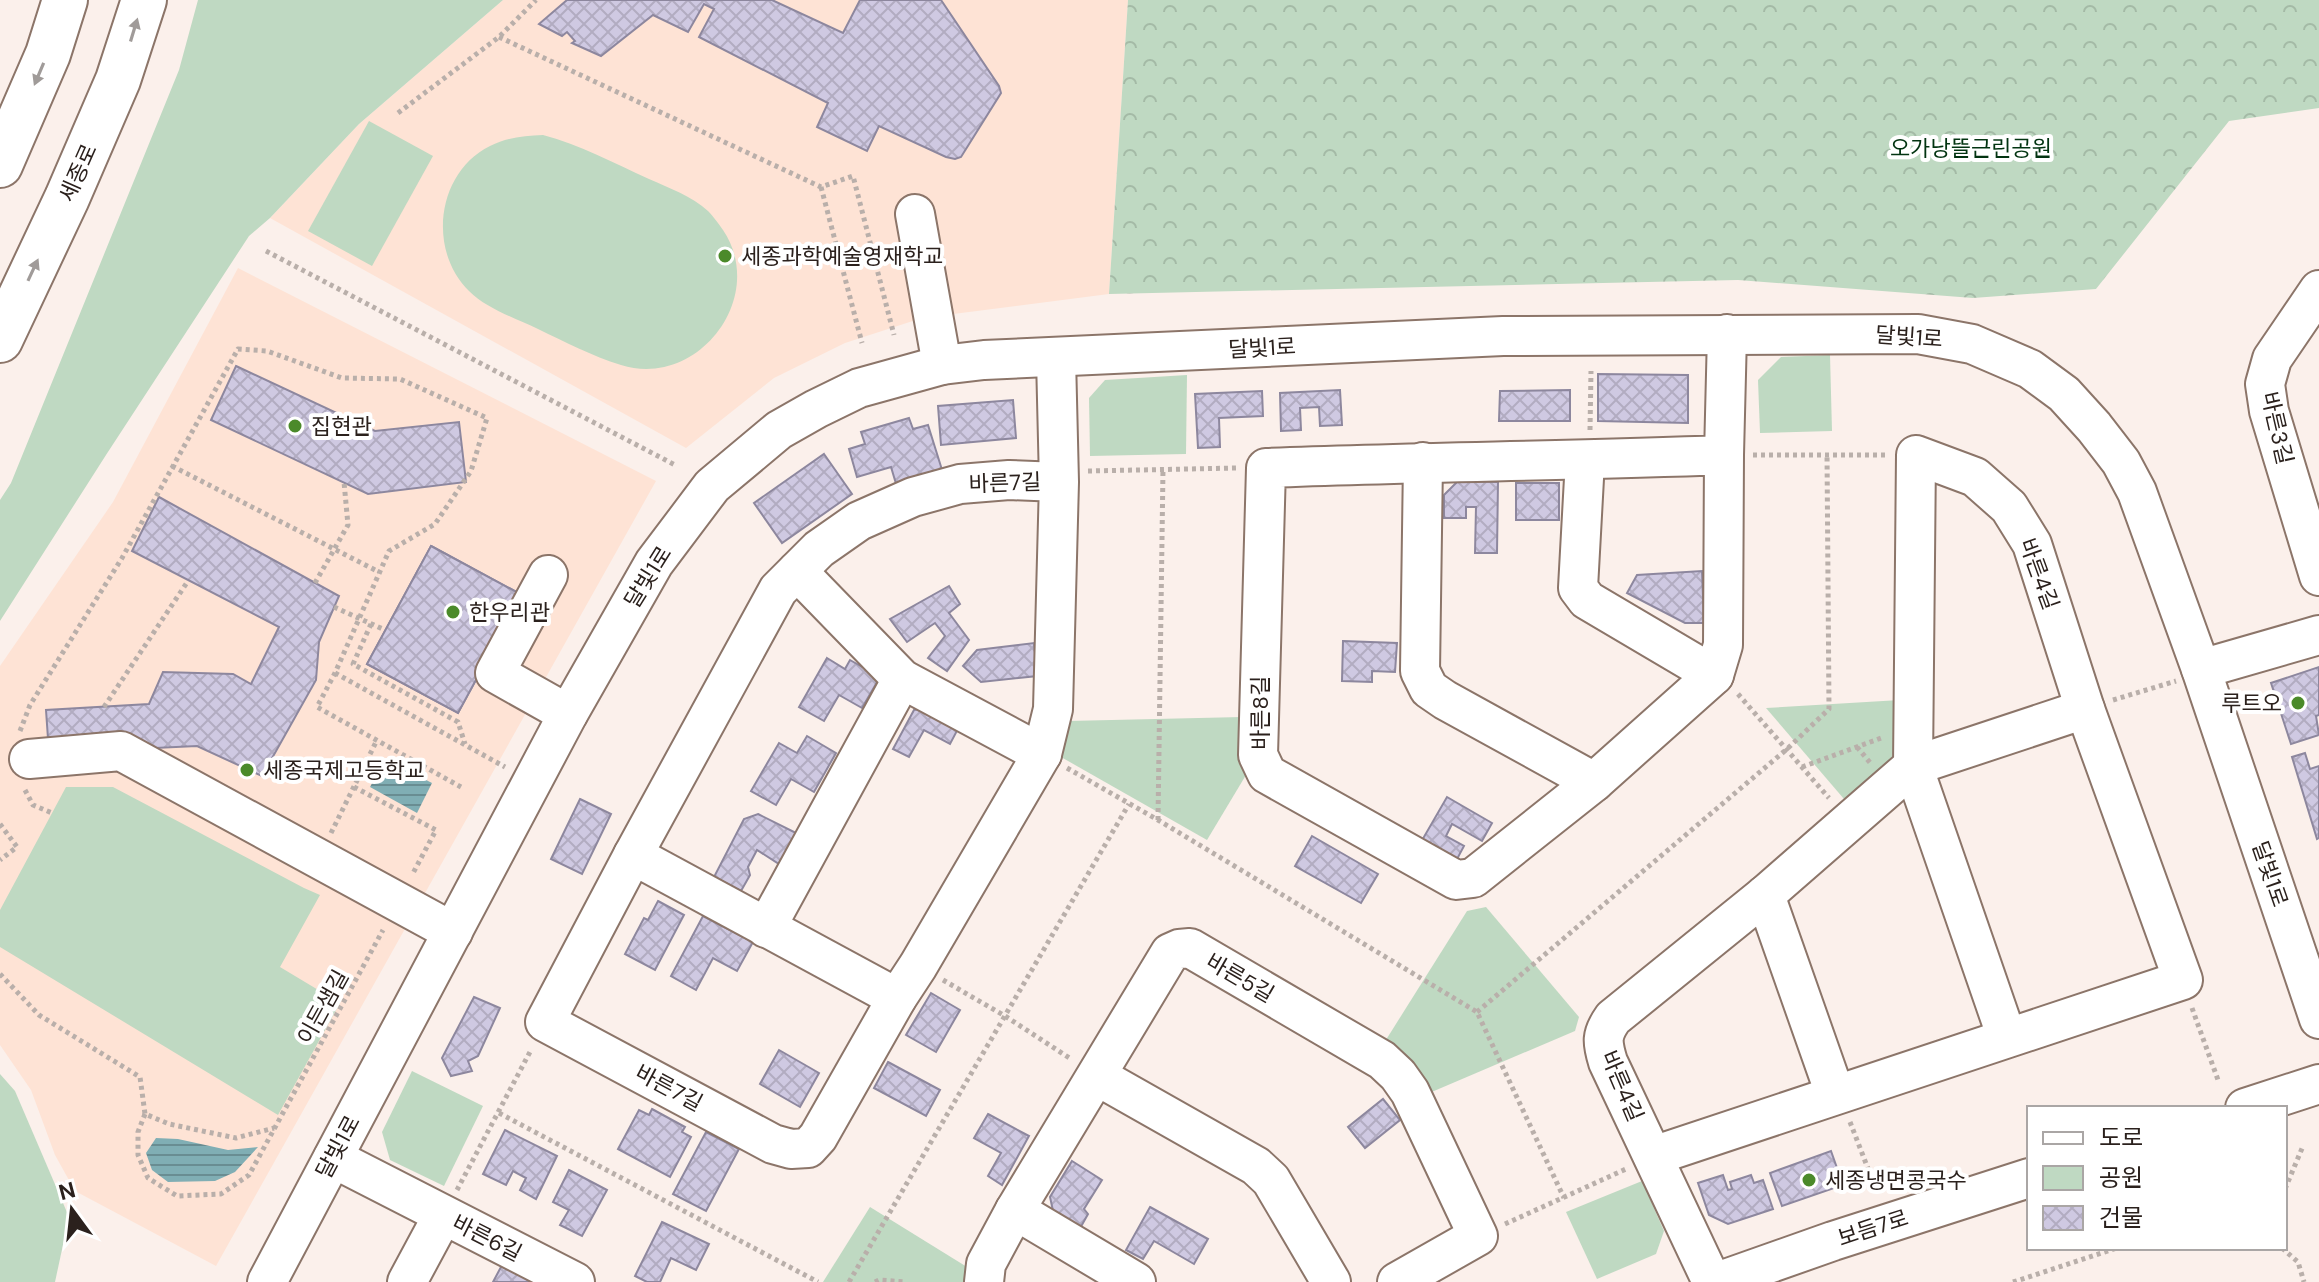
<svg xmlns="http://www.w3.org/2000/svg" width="2319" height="1282" viewBox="0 0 2319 1282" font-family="'DM Sans','Noto Sans KR',sans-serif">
  <defs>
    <pattern id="forest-crowns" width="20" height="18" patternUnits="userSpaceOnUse" patternTransform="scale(2)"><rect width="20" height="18" fill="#bfd9c2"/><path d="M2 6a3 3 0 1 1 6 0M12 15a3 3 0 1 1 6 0" fill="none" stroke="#a4baa6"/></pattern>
    <pattern id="water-rules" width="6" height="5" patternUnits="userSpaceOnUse" patternTransform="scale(2)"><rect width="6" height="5" fill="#80aeb4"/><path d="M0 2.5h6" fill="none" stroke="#698d92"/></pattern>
    <pattern id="building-cross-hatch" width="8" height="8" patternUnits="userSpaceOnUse" patternTransform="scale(2)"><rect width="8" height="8" fill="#cfc9e2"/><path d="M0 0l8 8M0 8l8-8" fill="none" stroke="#b2acc1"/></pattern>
  </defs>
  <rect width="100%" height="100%" fill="#fbf0eb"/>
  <!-- built -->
  <g fill="#fee3d5">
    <path d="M503,0H1128L1109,294L922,318L845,343L774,378L686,448L270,218L359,124Z"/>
    <path d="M238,268L656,481L216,1266L75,1191L55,1155L31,1090L0,1045V666L113,502Z"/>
  </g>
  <!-- green -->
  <g fill="#bfd9c2">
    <path d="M198,0H503L359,124L270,218L249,236L106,455L0,621V500L11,483L179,70Z"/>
    <path d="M369,121L433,156L372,266L308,231Z"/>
    <path d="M543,135C580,145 614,163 649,179C669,188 692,196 708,211C713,216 719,224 723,230C768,297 698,389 621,365C592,356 565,342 538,329C515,318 487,309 469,291C427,250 437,172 490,146C507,137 524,136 543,135Z"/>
    <path d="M1830,355L1832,431L1760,433L1758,380L1781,357Z"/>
    <path d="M1187,375L1186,454L1090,456L1089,398L1105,380Z"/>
    <path d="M1900,700L1899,737L1891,759L1844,799L1766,708Z"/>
    <path d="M1242,717L1246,775L1207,840L1061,757L1068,721Z"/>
    <path d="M66,787H113L304,888L320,895L280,967L340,1003L278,1115L0,947V910Z"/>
    <path d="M1486,907L1579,1017L1575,1031L1427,1094L1384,1043L1467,911Z"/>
    <path d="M412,1071L483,1106L444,1186L390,1160L382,1132Z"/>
    <path d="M0,1074L15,1091L69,1217L55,1282H0Z"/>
    <path d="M1642,1181L1664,1231L1656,1254L1597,1279L1566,1212Z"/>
    <path d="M870,1207L967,1267L966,1282H823Z"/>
  </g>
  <!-- forest -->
  <path fill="url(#forest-crowns)" d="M1128,0H2319V108L2229,121L2096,289L1973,298L1738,280L1109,294Z"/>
  <!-- water -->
  <g fill="url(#water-rules)">
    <path d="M385,759L432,783L417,813L370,787Z"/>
    <path d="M156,1138L178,1139L228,1150L258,1147L235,1172L215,1181L168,1182L152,1170L146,1153Z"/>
  </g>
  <!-- building -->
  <g fill="url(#building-cross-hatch)" stroke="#8d879e" stroke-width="2">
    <path d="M567,0H772L843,33L860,0H941L999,86L1001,93L961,157L955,159L946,157L879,126L867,151L817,127L828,103L699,37L714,9L704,4L688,32L653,15L601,56L572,43L575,41L567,32L562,36L539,24Z"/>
    <path d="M236,366L375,431L459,422L466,482L368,494L211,420Z"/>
    <path d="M1598,374L1688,375V423L1598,421Z"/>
    <path d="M1340,390L1342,425L1320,426L1319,407L1300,408L1301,430L1281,431L1280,393Z"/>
    <path d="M1570,390V421H1499L1500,391Z"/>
    <path d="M1262,391L1263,416L1219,418L1220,447L1198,448L1195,394Z"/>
    <path d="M1013,400L1016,438L941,445L938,406Z"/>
    <path d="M909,418L913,429L928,425L943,473L897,487L891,467L857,477L849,449L865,444L861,432Z"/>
    <path d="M824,454L852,494L782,543L754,503Z"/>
    <path d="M1458,481L1498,482L1497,553H1475L1476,507H1466V518H1444V495Z"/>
    <rect x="1516" y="483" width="43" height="37"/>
    <path d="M159,497L339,596L319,642L316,680L262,776L197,746L49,753L46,710L149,704L163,672L233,674L251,684L279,627L132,551Z"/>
    <path d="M431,546L522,595L458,713L367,664Z"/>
    <path d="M431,546L522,595L458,713L367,664Z"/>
    <path d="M1702,571L1704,623H1685L1627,593L1637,575Z"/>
    <path d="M949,586L960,604L949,613L969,640L947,671L928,658L945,636L935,623L907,642L890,619Z"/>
    <path d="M1343,641L1397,643L1395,672L1372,671V682L1342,681Z"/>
    <path d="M1034,643L1037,676L981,682L963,666L977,650Z"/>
    <path d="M827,658L845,669L850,660L880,677L862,708L839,695L824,721L799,707Z"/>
    <path d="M2319,667V715L2316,716L2319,735L2291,744L2271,683Z"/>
    <path d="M927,708L960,725L950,744L924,730L909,757L893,749L914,710Z"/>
    <path d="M807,736L836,753L814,792L791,779L776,805L751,791L779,743L797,753Z"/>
    <path d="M2305,753L2310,769L2319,766V838L2317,839L2292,757Z"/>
    <path d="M1447,797L1492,823L1482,841L1452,824L1446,836L1464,846L1456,861L1421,842Z"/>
    <path d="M580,799L611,814L582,874L551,859Z"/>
    <path d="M758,814L796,833L779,864L757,850L748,867L750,875L741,891L714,877L744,819Z"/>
    <path d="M1312,836L1378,874L1361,903L1295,866Z"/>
    <path d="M658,901L684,915L655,970L625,954L644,918L648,920Z"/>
    <path d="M703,916L753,942L737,971L713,958L696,990L671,976Z"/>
    <path d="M931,993L960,1010L936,1052L906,1035Z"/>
    <path d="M474,997L500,1008L478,1056L468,1061L472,1071L451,1076L442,1058Z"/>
    <path d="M779,1050L819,1073L800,1107L760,1084Z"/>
    <path d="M888,1062L940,1090L926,1116L874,1088Z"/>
    <path d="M1383,1099L1400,1120L1365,1148L1348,1127Z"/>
    <path d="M652,1109L685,1127L682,1132L691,1137L670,1177L618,1149L639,1110L649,1115Z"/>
    <path d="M988,1114L1029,1136L1002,1185L988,1176L1001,1153L974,1138Z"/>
    <path d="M505,1130L557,1156L536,1199L520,1190L526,1178L513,1171L506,1185L483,1174Z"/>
    <path d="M706,1132L739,1149L706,1211L673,1194Z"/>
    <path d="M1831,1151L1843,1185L1782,1206L1770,1173Z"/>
    <path d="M1072,1161L1102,1180L1084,1209L1088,1214L1078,1232L1055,1220L1050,1197Z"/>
    <path d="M569,1170L607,1190L582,1236L560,1225L569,1210L553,1202Z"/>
    <path d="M1723,1175L1728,1190L1732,1189L1730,1182L1751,1175L1754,1183L1763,1180L1773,1209L1728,1224L1709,1215L1698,1183Z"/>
    <path d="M1150,1207L1208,1239L1194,1264L1154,1241L1143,1259L1126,1250Z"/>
    <path d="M662,1222L709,1244L696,1270L671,1258L660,1282H647L635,1276Z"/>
    <path d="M502,1265L534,1282H493Z"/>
  </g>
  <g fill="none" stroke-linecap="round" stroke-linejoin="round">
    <!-- minor casing -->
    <g stroke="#8c7569" stroke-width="42">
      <g id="minor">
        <path d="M915,214L942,365"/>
        <path d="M2319,290L2272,359L2265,384L2269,411L2319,576"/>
        <path d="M1056,358L1059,482L1053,709L1042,754L918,966L897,998L818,1137L808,1148L791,1149L773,1144L545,1022L633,855L778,590L819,549L859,521L913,497L960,484L1009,480L1059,482"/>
        <path d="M1724,455C1571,461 1418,462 1266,468L1258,755L1267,774L1456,880L1473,878L1594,782L1714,675L1723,645L1724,455L1727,334"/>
        <path d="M1585,460L1578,588L1587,600L1714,675"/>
        <path d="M1423,462L1420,671L1429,689L1445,700L1594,782"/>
        <path d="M797,571L902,679L1042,754"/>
        <path d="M548,575L495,673L568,714"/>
        <path d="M2201,669L2319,635"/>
        <path d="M29,759L121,751L453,932"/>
        <path d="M633,855L897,998"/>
        <path d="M1765,895L1835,1094"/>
        <path d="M766,928L902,679"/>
        <path d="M1097,1076L1256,1166L1271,1180L1331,1282"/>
        <path d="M2245,1108L2319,1084"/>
        <path d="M1653,1156L2183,980L2085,709L2032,544L2009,507L1975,477L1916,455L1913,766L2007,1038"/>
        <path d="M333,1158L575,1282"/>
        <path d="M1015,1210L1136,1282"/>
        <path d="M267,1282L568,714L654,563L712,486L779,430L816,409L859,388L942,365L984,360L1503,336L1918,334L1972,344L2030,369L2064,394L2094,427L2121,462L2137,492L2201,669L2319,1019"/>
        <path d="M407,1282L443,1215"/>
        <path d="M984,1282L986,1264L1015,1210L1170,953L1179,949L1190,948L1382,1060L1398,1075L1410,1092L1478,1236L1397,1282"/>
        <path d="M1712,1282L1608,1062C1602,1042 1601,1035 1613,1018L1765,895L1913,766L2085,709"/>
        <path d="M1717,1282L1833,1241L2029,1178"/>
      </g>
    </g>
    <!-- highway casing -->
    <g stroke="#8c7569" stroke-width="48">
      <g id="highway">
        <path d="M0,165L48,54L65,0"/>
        <path d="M0,340L67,198L118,80L144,0"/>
      </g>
    </g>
    <!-- path -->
    <g stroke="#b9afaa" stroke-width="5" stroke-dasharray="4 4" stroke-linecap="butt">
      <path d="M499,37L821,187L853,176L894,335"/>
      <path d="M398,113L499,37L536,0"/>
      <path d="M821,187L862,343"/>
      <path d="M266,251L677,466"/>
      <path d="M1590,430L1591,371"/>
      <path d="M1753,455H1887"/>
      <path d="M172,466L379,572"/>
      <path d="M1088,471L1238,468"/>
      <path d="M315,583L348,525L344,482"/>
      <path d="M371,624L353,664L458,722L465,744"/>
      <path d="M335,673L505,767"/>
      <path d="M1738,694L1829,798"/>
      <path d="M2113,700L2176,681"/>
      <path d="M104,707L188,581"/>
      <path d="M20,731L30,705L122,558L238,349L267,351L342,378L400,379L487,418L471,471L435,524L389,551L335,673L317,707L461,787"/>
      <path d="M1857,747L1872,765"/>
      <path d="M1802,767L1884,737"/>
      <path d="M1067,768L1158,820L1477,1012L1564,1198"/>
      <path d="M354,787L436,830L412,875"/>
      <path d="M25,790L33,805L52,813"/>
      <path d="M1158,820L1163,469"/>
      <path d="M0,824L17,847L0,860"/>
      <path d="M331,833L377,740"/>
      <path d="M0,974L39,1015L140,1077L145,1114L169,1124L236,1138L274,1128"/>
      <path d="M943,980L1005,1016L1071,1059"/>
      <path d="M2192,1008L2218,1080"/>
      <path d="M1477,1012L1787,749L1829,709L1827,454"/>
      <path d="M499,1113L818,1282"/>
      <path d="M145,1114L138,1132V1155L148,1178L177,1196L221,1194L249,1175L383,930"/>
      <path d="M1850,1122L1874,1184"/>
      <path d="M2285,1189L2303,1146"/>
      <path d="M457,1190L531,1050"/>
      <path d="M1505,1224L1626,1169"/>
      <path d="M2282,1248L2298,1262L2304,1282"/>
      <path d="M849,1282L1129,804"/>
      <path d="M875,1282L879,1280L906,1282"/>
      <path d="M2013,1282L2117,1248"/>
    </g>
    <!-- minor -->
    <use href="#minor" stroke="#fff" stroke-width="38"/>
    <!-- highway -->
    <use href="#highway" stroke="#fff" stroke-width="44"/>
    <!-- path-bridge -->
    <path stroke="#b9afaa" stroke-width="5" stroke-dasharray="4 4" stroke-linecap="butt" d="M334,607L385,630"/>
  </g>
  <!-- one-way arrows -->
  <defs><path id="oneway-solid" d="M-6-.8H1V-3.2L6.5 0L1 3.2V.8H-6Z" transform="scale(2)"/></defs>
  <g fill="#a09b99">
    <use href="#oneway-solid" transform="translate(134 30) rotate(-73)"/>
    <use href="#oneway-solid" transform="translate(39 74) rotate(113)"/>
    <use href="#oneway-solid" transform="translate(33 270) rotate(-65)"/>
  </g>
  <!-- markers -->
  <g fill="#4b8a2a" stroke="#fff" stroke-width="3">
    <circle cx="725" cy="256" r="8"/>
    <circle cx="295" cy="426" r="8"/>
    <circle cx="453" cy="612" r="8"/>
    <circle cx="2298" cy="703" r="8"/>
    <circle cx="247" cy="770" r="8"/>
    <circle cx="1809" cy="1180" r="8"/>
  </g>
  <g text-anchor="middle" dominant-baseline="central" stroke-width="8" stroke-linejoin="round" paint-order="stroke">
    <!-- park labels -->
    <g font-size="22" fill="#023411" stroke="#fff">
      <text x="1971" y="148">오가낭뜰근린공원</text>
    </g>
    <!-- street labels -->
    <g font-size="22" fill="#2b211d" stroke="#fff">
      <text transform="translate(78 173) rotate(-66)">세종로</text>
      <text transform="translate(1909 337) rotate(4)">달빛1로</text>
      <text transform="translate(1262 348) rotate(-3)">달빛1로</text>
      <text transform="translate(2277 428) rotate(77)">바른3길</text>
      <text transform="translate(1005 483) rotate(-2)">바른7길</text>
      <text transform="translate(2039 574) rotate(70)">바른4길</text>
      <text transform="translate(648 577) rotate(-58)">달빛1로</text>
      <text transform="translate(1260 713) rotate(-90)">바른8길</text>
      <text transform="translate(2270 874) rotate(71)">달빛1로</text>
      <text transform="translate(1240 978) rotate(30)">바른5길</text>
      <text transform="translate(323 1007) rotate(-61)">이든샘길</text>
      <text transform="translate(1622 1086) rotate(67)">바른4길</text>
      <text transform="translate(669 1088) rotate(28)">바른7길</text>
      <text transform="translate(338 1147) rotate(-62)">달빛1로</text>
      <text transform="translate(1873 1228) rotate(-18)">보듬7로</text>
      <text transform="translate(487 1238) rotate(27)">바른6길</text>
    </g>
    <!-- poi labels -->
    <g font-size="22" fill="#2b211d" stroke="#fff" text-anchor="start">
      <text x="741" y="256">세종과학예술영재학교</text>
      <text x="311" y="426">집현관</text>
      <text x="469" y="612">한우리관</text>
      <text x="2282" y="703" text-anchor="end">루트오</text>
      <text x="263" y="770">세종국제고등학교</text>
      <text x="1825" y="1180">세종냉면콩국수</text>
    </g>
  </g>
  <!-- legend -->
  <rect x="2027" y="1106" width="260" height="144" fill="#ffffff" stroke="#aaa6a5" stroke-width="2"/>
  <rect x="2043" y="1132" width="40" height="12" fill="#ffffff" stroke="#aaa6a5" stroke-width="2"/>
  <text x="2099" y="1146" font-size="24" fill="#2b211d">도로</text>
  <rect x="2043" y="1166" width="40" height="24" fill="#bfd9c2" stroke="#aaa6a5" stroke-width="2"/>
  <text x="2099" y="1186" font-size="24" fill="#2b211d">공원</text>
  <rect x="2043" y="1206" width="40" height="24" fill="url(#building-cross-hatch)" stroke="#aaa6a5" stroke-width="2"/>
  <text x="2099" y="1226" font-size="24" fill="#2b211d">건물</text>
  <!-- north arrow -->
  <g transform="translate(72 1210) rotate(345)" stroke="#ffffff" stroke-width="6" paint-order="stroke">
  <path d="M0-6L14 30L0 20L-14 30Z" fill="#2b211d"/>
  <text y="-12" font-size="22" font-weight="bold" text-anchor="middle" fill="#2b211d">N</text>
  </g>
</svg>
